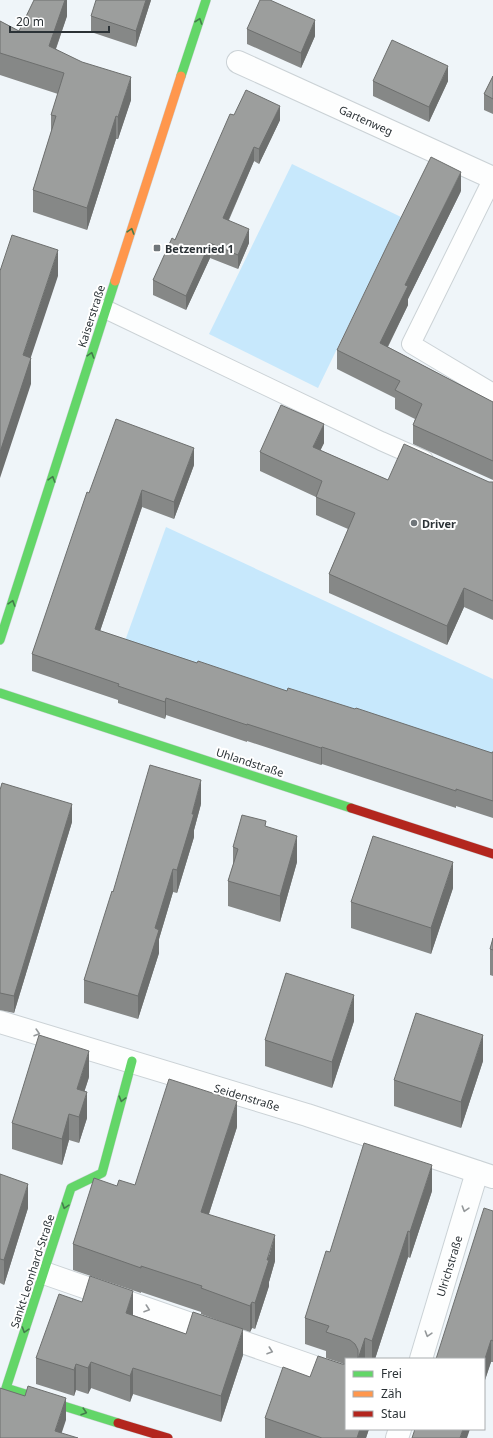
<svg xmlns="http://www.w3.org/2000/svg" width="493" height="1438" viewBox="0 0 493 1438" font-family="'Noto Sans',sans-serif">
  <rect width="100%" height="100%" fill="#eff5f9"/>
  <!-- green -->
  <g fill="#c7e8fc">
    <path d="M292,164L401,217L318,388L209,334Z"/>
    <path d="M166,527L493,679V770L121,652Z"/>
  </g>
  <g fill="none" stroke-linecap="round" stroke-linejoin="round">
    <!-- lane casing -->
    <g stroke="#cbd2d6" stroke-width="20">
      <g id="lane">
        <path d="M493,178L411,344L493,393"/>
        <path d="M105,309L381,441L424,460"/>
      </g>
    </g>
    <!-- street casing -->
    <g stroke="#cbd2d6" stroke-width="24">
      <g id="street">
        <path d="M238,62L493,178"/>
        <path d="M0,1022L307,1115L493,1177"/>
        <path d="M44,1273L346,1378"/>
        <path d="M421,1359L477,1172"/>
        <path d="M397,1438L400,1429"/>
      </g>
    </g>
    <!-- fast casing -->
    <g stroke="#cbd2d6" stroke-width="10">
      <g id="fast">
        <path d="M181,76L206,0"/>
        <path d="M0,640L115,281"/>
        <path d="M0,693L351,808"/>
        <path d="M118,1423L6,1388L71,1188L102,1173L132,1061"/>
      </g>
    </g>
    <!-- slow casing -->
    <g stroke="#cbd2d6" stroke-width="10">
      <path id="slow" d="M115,281L181,76"/>
    </g>
    <!-- jam casing -->
    <g stroke="#cbd2d6" stroke-width="10">
      <g id="jam">
        <path d="M351,808L493,854"/>
        <path d="M118,1423L168,1438"/>
      </g>
    </g>
    <!-- lane -->
    <use href="#lane" stroke="#fdfefe" stroke-width="18"/>
    <!-- street -->
    <use href="#street" stroke="#fdfefe" stroke-width="22"/>
    <!-- fast -->
    <use href="#fast" stroke="#63d668" stroke-width="9"/>
    <!-- slow -->
    <use href="#slow" stroke="#ff974d" stroke-width="9"/>
    <!-- jam -->
    <use href="#jam" stroke="#b3261e" stroke-width="9"/>
  </g>
  <!-- wall -->
  <g fill="#868887">
    <path d="M67,0V16L56,49L131,100L118,139H116L87,230L33,212V190L51,133V115L58,94L0,75V21L19,31Z"/>
    <path d="M151,0L136,47L91,32V16Z"/>
    <path d="M247,29L315,36L301,68L247,44Z"/>
    <path d="M493,76V114L484,110V94Z"/>
    <path d="M373,81H448L429,122L373,96Z"/>
    <path d="M234,115L280,120L259,164L254,161L229,220L249,243L238,269L210,258L186,310L153,295V280L175,240Z"/>
    <path d="M461,191L408,299V305L388,347L493,402V480L413,444V425L415,419L395,409V398L337,369V350Z"/>
    <path d="M324,443L320,450L388,480L493,482V620L464,607L447,645L329,593V574L348,529L316,515V497L260,471V452Z"/>
    <path d="M194,465L174,519L142,507L100,631L197,663L287,691L492,753L493,752V818L456,806V808L322,764L321,765L247,741V742L166,715L165,719L118,703V700L32,671V654L89,493Z"/>
    <path d="M0,790L72,822L14,1013L0,1010Z"/>
    <path d="M201,804L194,830V837L177,893L173,892L159,939V953L138,1019L84,1003V980L113,892Z"/>
    <path d="M266,827L297,862L280,922L228,906V881L233,865V847Z"/>
    <path d="M453,888L431,954L351,928V902Z"/>
    <path d="M493,938V976L490,975V949Z"/>
    <path d="M354,1021L332,1088L265,1066V1040Z"/>
    <path d="M483,1061L461,1128L394,1106V1080Z"/>
    <path d="M89,1077L84,1092L87,1118L79,1143L69,1140L62,1165L12,1149V1123Z"/>
    <path d="M237,1127L209,1214L275,1261L269,1282V1286L255,1329L252,1328L250,1332L201,1314V1312L141,1292V1293L73,1270V1244L117,1186L135,1185Z"/>
    <path d="M0,1174L28,1208L4,1285L0,1283Z"/>
    <path d="M432,1191L410,1258L408,1257L375,1359H346V1429H369L366,1438H265V1418L310,1377L342,1364H344L326,1358V1351L305,1344V1318L330,1252Z"/>
    <path d="M493,1211V1362H491L484,1383V1359Z"/>
    <path d="M82,1302L133,1315L243,1355L221,1422L133,1394L130,1402L91,1388L88,1394L76,1390L74,1396L36,1384V1358Z"/>
  </g>
  <!-- shaded-wall -->
  <g fill="#6d6f6e">
    <path d="M65,0H67V16L49,68V46Z"/>
    <path d="M146,0H151L136,47V31Z"/>
    <path d="M315,20V36L301,68V53Z"/>
    <path d="M448,66V81L429,122V107Z"/>
    <path d="M131,77V100L118,139V117Z"/>
    <path d="M280,106V120L259,164V149Z"/>
    <path d="M116,116V139L87,230V208Z"/>
    <path d="M254,147V161L223,232V218Z"/>
    <path d="M461,172V191L408,299V305L380,362V343L405,285Z"/>
    <path d="M249,229V243L238,269V255Z"/>
    <path d="M210,243V258L186,310V296Z"/>
    <path d="M58,250V276L25,375L31,358V384L0,478V452L23,355Z"/>
    <path d="M324,424V443L313,466V447Z"/>
    <path d="M194,448V465L174,519V502Z"/>
    <path d="M142,490V507L95,646V629Z"/>
    <path d="M464,588V607L447,645V626Z"/>
    <path d="M166,698V715L165,719V702Z"/>
    <path d="M322,747V764L321,765V748Z"/>
    <path d="M201,780V804L194,830V837L177,893V870Z"/>
    <path d="M72,804V822L14,1013V996Z"/>
    <path d="M297,836V862L280,922V896Z"/>
    <path d="M453,862V888L431,954V928Z"/>
    <path d="M173,869V892L159,939V953L138,1019V996L155,928Z"/>
    <path d="M354,995V1021L332,1088V1062Z"/>
    <path d="M483,1035V1061L461,1128V1102Z"/>
    <path d="M89,1051V1077L77,1115V1089Z"/>
    <path d="M87,1092V1118L79,1143V1117Z"/>
    <path d="M237,1101V1127L201,1238V1212Z"/>
    <path d="M69,1114V1140L62,1165V1139Z"/>
    <path d="M432,1165V1191L410,1258V1232Z"/>
    <path d="M28,1184V1208L4,1285V1260Z"/>
    <path d="M408,1231V1257L375,1359H372V1341Z"/>
    <path d="M275,1235V1261L269,1282V1286L255,1329V1303Z"/>
    <path d="M133,1291V1317L126,1313Z"/>
    <path d="M252,1302V1328L250,1332V1306Z"/>
    <path d="M243,1329V1355L221,1422V1396Z"/>
    <path d="M365,1338V1359H358Z"/>
    <path d="M491,1340V1362L484,1383V1362Z"/>
    <path d="M91,1362V1388L88,1394V1368Z"/>
    <path d="M76,1364V1390L74,1396V1370Z"/>
    <path d="M133,1368V1394L130,1402V1376Z"/>
    <path d="M66,1398V1420L60,1438L55,1431Z"/>
    <path d="M360,1429H369L366,1438H357Z"/>
    <path d="M463,1429H470L467,1438H460Z"/>
  </g>
  <!-- building -->
  <g fill="#9c9e9d" stroke="#6d6f6e">
    <path d="M34,0H65L49,46L82,62L131,77L118,117L116,116L87,208L33,190L56,116L51,115L64,73L0,53V21L19,31Z"/>
    <path d="M96,0H146L136,31L91,16Z"/>
    <path d="M260,0H270L315,20L301,53L247,29Z"/>
    <path d="M392,40L448,66L429,107L373,81Z"/>
    <path d="M493,76V99L484,94Z"/>
    <path d="M246,90L280,106L259,149L254,147L223,218L249,229L238,255L210,243L186,296L153,280L172,238L175,240L230,114L234,115Z"/>
    <path d="M431,157L461,172L405,285L408,286L380,343L493,402V461L413,425L422,404L395,390L400,381L337,350L387,246Z"/>
    <path d="M12,235L58,250L23,355L31,358L0,452V271Z"/>
    <path d="M281,405L324,424L313,447L388,480L404,444L489,482H493V601L464,588L447,626L329,574L355,513L316,497L322,481L260,452Z"/>
    <path d="M116,419L194,448L174,502L142,490L95,629L197,663L198,661L287,691L288,688L355,709L356,708L492,753V752H493V801L456,789V791L322,747L321,748L247,724V725L166,698L165,702L118,686L119,684L32,654L87,492L89,493Z"/>
    <path d="M150,765L201,780L192,814H194L177,870L173,869L155,928L159,930L138,996L84,980L112,891L113,892Z"/>
    <path d="M2,783L72,804L14,996L0,993V790Z"/>
    <path d="M242,815L266,821L265,826L297,836L280,896L228,881L238,849L233,847Z"/>
    <path d="M373,836L453,862L431,928L351,902Z"/>
    <path d="M493,938V950L490,949Z"/>
    <path d="M286,973L354,995L332,1062L265,1040Z"/>
    <path d="M416,1013L483,1035L461,1102L394,1080Z"/>
    <path d="M39,1035L89,1051L77,1089L87,1092L79,1117L69,1114L62,1139L12,1123Z"/>
    <path d="M169,1079L237,1101L201,1212L275,1235L267,1260H269L255,1303L252,1302L250,1306L201,1288L202,1286L141,1266V1268L73,1244L94,1178L117,1186L119,1180L135,1185Z"/>
    <path d="M364,1143L432,1165L410,1232L408,1231L372,1341L365,1338L358,1359H356L358,1357V1350L355,1344L350,1340L326,1332L329,1326L305,1318L326,1251L330,1252Z"/>
    <path d="M0,1174L28,1184L4,1260L0,1259Z"/>
    <path d="M484,1208L493,1211V1341L491,1340L484,1362V1359H436Z"/>
    <path d="M90,1276L133,1291L126,1313L186,1334L193,1312L243,1329L221,1396L133,1368L130,1376L91,1362L88,1368L76,1364L74,1370L36,1358L59,1294L82,1302Z"/>
    <path d="M318,1356L342,1364H346V1429H360L357,1438H322L265,1418L283,1367L310,1377Z"/>
    <path d="M28,1386L66,1398L55,1431L78,1438H0V1388L25,1396Z"/>
    <path d="M415,1429H463L460,1438H412Z"/>
  </g>
  <!-- one-way arrows -->
  <defs><path id="oneway-chevron" d="M-2-3.5L2.5 0L-2 3.5" fill="none" stroke-width="1.6" stroke-linecap="round" stroke-linejoin="round"/></defs>
  <g stroke="#447c4c">
    <use href="#oneway-chevron" transform="translate(199 21) rotate(-71)"/>
    <use href="#oneway-chevron" transform="translate(131 231) rotate(-73)"/>
    <use href="#oneway-chevron" transform="translate(91 355) rotate(-73)"/>
    <use href="#oneway-chevron" transform="translate(52 479) rotate(-73)"/>
    <use href="#oneway-chevron" transform="translate(12 603) rotate(-72)"/>
    <use href="#oneway-chevron" transform="translate(122 1099) rotate(105)"/>
    <use href="#oneway-chevron" transform="translate(65 1206) rotate(108)"/>
    <use href="#oneway-chevron" transform="translate(25 1330) rotate(108)"/>
    <use href="#oneway-chevron" transform="translate(84 1412) rotate(17)"/>
  </g>
  <g stroke="#94989a">
    <use href="#oneway-chevron" transform="translate(37 1033) rotate(17)"/>
    <use href="#oneway-chevron" transform="translate(465 1209) rotate(107)"/>
    <use href="#oneway-chevron" transform="translate(147 1309) rotate(19)"/>
    <use href="#oneway-chevron" transform="translate(428 1334) rotate(107)"/>
    <use href="#oneway-chevron" transform="translate(270 1351) rotate(19)"/>
  </g>
  <!-- markers -->
  <g fill="#70767a" stroke="#fff" stroke-width="1.5">
    <rect x="153" y="244" width="8" height="8" rx="2"/>
    <circle cx="414" cy="523" r="4"/>
  </g>
  <g text-anchor="middle" dominant-baseline="central" stroke-width="4" stroke-linejoin="round" paint-order="stroke">
    <!-- street labels -->
    <g font-size="11" fill="#2b3236" stroke="#fff">
      <text transform="translate(366 120) rotate(24)">Gartenweg</text>
      <text transform="translate(91 316) rotate(-72)">Kaiserstraße</text>
      <text transform="translate(250 762) rotate(18)">Uhlandstraße</text>
      <text transform="translate(247 1097) rotate(17)">Seidenstraße</text>
      <text transform="translate(449 1266) rotate(-73)">Ulrichstraße</text>
      <text transform="translate(32 1271) rotate(-72)">Sankt-Leonhard-Straße</text>
    </g>
    <!-- poi labels -->
    <g font-size="11" font-weight="bold" fill="#2b3236" stroke="#fff" text-anchor="start">
      <text x="165" y="248">Betzenried 1</text>
      <text x="422" y="523">Driver</text>
    </g>
  </g>
  <!-- legend -->
  <rect x="345" y="1358" width="140" height="72" fill="#ffffff" stroke="#aaadaf"/>
  <rect x="353" y="1371" width="20" height="6" fill="#63d668" stroke="#aaadaf"/>
  <text x="381" y="1378" font-size="12" fill="#2b3236">Frei</text>
  <rect x="353" y="1391" width="20" height="6" fill="#ff974d" stroke="#aaadaf"/>
  <text x="381" y="1398" font-size="12" fill="#2b3236">Zäh</text>
  <rect x="353" y="1411" width="20" height="6" fill="#b3261e" stroke="#aaadaf"/>
  <text x="381" y="1418" font-size="12" fill="#2b3236">Stau</text>
  <!-- scale -->
  <path d="M10 26v6h99v-6" fill="none" stroke="#2b3236" stroke-width="2"/>
  <text x="16" y="26" font-size="12" fill="#2b3236" stroke="#ffffff" stroke-width="3" paint-order="stroke">20 m</text>
</svg>
